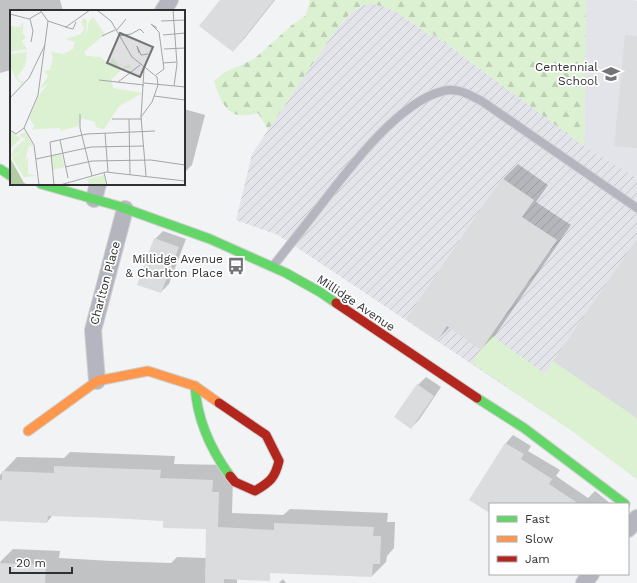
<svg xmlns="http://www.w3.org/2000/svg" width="637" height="583" viewBox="0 0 637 583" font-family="'Work Sans',sans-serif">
  <defs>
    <pattern id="industrial-furrows" width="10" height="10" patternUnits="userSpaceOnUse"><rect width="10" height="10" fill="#e3e4ea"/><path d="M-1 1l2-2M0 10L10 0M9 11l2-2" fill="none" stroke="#c3c4c9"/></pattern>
    <pattern id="forest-firs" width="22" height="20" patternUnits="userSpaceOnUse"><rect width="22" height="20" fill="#dbf1d1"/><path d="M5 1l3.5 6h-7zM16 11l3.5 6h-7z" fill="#bccfb4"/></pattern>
  </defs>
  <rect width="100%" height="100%" fill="#f2f3f5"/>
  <!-- built -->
  <path fill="#e3e4ea" d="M586,0H634L637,1V178L584,146Z"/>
  <!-- industrial -->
  <path fill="url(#industrial-furrows)" d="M370,4H378L397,12L430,35L432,33L584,146L637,178V479L568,428L278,235L236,220L252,154L334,32L352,12L364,5Z"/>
  <!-- green -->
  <path fill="#dbf1d1" d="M491,335L545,374L553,361L637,418V479L568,428L472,363Z"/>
  <!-- forest -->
  <path fill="url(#forest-firs)" d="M310,0H586L584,146L432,33L430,36C413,23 386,0 364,5C352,9 342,22 334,32L268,130L258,113C253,114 245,116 239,115C224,113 218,94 214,81L225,72L244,64L255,58L292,25L306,15Z"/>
  <!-- shadow -->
  <g fill="#0003">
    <path d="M0,0H60L63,11H11V70L0,73Z"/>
    <path d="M221,0H275L244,39L233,51Z"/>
    <path d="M184,109L205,115L192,165L184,173Z"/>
    <path d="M518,164L548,185L536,202L571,225L496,334L481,349L450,327L437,340L503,179Z"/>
    <path d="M163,231L186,239L169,284L161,292L155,239Z"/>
    <path d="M426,377L441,387L419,420L411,428L418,385Z"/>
    <path d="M513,435L531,446L528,451L560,470L556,476L588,498L595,491L611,504H490V512L471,500L506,443Z"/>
    <path d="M70,452L175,456L174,464L227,465L233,478L232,513L283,515L290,509L388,513L387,522H395L394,548L387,556L386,562L372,576L262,572L237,579V583H0V562L13,549L60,551L59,558L112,561L171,563L177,557L206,558L207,528L164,520L53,515L47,522L0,505V475L17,457L64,458Z"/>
    <path d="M283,579L286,583H279Z"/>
  </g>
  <!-- building -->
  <g fill="#dbdcdd">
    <path d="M220,0H274L233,52L199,26Z"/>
    <path d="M625,35L637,36V148L614,146Z"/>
    <path d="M502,178L534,200L522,217L557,240L481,350L447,326L437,341L406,319Z"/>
    <path d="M154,238L179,247L161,293L137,285Z"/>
    <path d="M637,239V418L553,361Z"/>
    <path d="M417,384L434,396L411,429L394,417Z"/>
    <path d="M505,443L524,454L521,459L552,479L549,484L579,504H490V509L488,512L469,500Z"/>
    <path d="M54,466L161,470L160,478L213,480L212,492H219L218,527L274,530V523L374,527L373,536H381L380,564H373L372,577L270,573V581L224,579V583H205L206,529L163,528V521L111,518L48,516L47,523L0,521V480H2V471L54,473Z"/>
    <path d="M0,563L46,565L45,583H0Z"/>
  </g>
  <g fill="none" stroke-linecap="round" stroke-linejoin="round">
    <!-- lane casing -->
    <g stroke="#d0d0d1" stroke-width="10">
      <path id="lane" d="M273,266C290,245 307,223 324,201C351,166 399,102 443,91C458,87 470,95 483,102L637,208"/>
    </g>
    <!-- street casing -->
    <g stroke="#d0d0d1" stroke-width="18">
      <g id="street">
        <path d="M163,11L170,0"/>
        <path d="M94,199L98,184"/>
        <path d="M97,381L93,330L125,209"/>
        <path d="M628,529L637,518"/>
        <path d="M584,583L591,574"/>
      </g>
    </g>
    <!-- fast casing -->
    <g stroke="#d0d0d1" stroke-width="11">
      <g id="fast">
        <path d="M0,169L11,176"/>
        <path d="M41,184L118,206L210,239L286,273L320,292L336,303"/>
        <path d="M195,386C197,419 211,450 230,476"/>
        <path d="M477,398L524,428L625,504"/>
      </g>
    </g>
    <!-- slow casing -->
    <g stroke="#d0d0d1" stroke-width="11">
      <path id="slow" d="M28,431L97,381L148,371L195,386L219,403"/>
    </g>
    <!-- jam casing -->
    <g stroke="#d0d0d1" stroke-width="11">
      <g id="jam">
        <path d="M336,303L477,398"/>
        <path d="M219,403L266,435L279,461C275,478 270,482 255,491L235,482L230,476"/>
      </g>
    </g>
    <!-- lane -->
    <use href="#lane" stroke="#b4b5be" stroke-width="8"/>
    <!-- street -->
    <use href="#street" stroke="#b4b5be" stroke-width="16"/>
    <!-- fast -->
    <use href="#fast" stroke="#63d668" stroke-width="9"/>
    <!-- slow -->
    <use href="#slow" stroke="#ff974d" stroke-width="9"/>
    <!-- jam -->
    <use href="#jam" stroke="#b3261e" stroke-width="9"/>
  </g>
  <!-- icons -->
  <defs>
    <g id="school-bare" transform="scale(1.38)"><path d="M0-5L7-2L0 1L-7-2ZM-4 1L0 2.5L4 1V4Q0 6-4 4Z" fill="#747476" stroke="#fff" stroke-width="2.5" paint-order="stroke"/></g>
    <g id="bus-bare" transform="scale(1.38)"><path d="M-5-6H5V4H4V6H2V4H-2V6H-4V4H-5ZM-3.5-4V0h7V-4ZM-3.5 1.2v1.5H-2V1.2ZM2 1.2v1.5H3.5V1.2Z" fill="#747476" stroke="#fff" stroke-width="2.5" paint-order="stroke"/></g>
  </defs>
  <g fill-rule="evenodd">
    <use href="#school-bare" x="611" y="74"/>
    <use href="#bus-bare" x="236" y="266"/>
  </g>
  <g text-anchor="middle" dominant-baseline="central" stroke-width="3.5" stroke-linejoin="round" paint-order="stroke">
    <!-- poi labels -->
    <g font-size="12" fill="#303032" stroke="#fff" text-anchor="end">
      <text x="598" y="67">Centennial<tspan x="598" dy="14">School</tspan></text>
      <text x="223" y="259">Millidge Avenue<tspan x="223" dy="14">&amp; Charlton Place</tspan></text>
    </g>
    <!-- street labels -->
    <g font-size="12" fill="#303032" stroke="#fff">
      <text transform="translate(105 283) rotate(-75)">Charlton Place</text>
      <text transform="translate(356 303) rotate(34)">Millidge Avenue</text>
    </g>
  </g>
  <!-- overview -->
  <g transform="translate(10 10)">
    <rect width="175" height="175" fill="#f2f3f5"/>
    <path d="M62,45L91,47L99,55L103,78L133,83L109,96L94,119L86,117L85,112L71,108L69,116L50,121V118L27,119L19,108L29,85L40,71L43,59ZM0,121L11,128L0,139ZM7,144L15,156L14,152L18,148V164L27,166L14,167L2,148ZM51,144L55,157L42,160L40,146ZM94,165L96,175H79L77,169Z" fill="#dbf1d1"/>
    <path d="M83,7L95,24L74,42L76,46H81L78,64L73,65L69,52H65L64,47L53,57L43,58L40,72L30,79L38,66L34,61L40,60L43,48L41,42L53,44L63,39L65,32L55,29L71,24L74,19L71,12L74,8L77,11L76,27L79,11ZM13,11V24L16,27L12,31L17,39L0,42V16L10,17ZM17,42L15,56L7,67L10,71H14L10,77L11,73L7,70L0,57V44ZM103,47L111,59L119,54L121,57L111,60L102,69L99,55ZM66,73L68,76L66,86L55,96ZM43,92L47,96L34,106L38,115L30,111L29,113L33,118L22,120L33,99ZM60,98L68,103L69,116H63L65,107L57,105L54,107V102ZM103,98L106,100L94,119L86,117L85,112L73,108L71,111L74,104L85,108L89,113ZM15,122L23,135L18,137L14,157L7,144L12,140L15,131V128H11L10,124Z" fill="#dbf1d1"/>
    <path d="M15,129L12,140L0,148L4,139Z" fill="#dbf1d1"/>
    <path d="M0,148L14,173L20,175H0Z" fill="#b2cda4"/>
    <path fill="none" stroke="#a4a5a7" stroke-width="1" d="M30,0L38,11L56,17L80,0M87,0L101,11L122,47L147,67L148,75L142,92L131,107M163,0L167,54L164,76M0,4L19,9L31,2M20,9L23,21L21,32M151,11L175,10M55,17L63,19L66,12M106,21L116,9M153,25L175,23M92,26L105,20M108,26L121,24L130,19L134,23M154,39L175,38M129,43L127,36L131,45L138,44M153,53L166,52M134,59L131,107L136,166M146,65L154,59L149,22L141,14L147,18M89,70L134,75M108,72L130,55M134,73L175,77M144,86L175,90M0,88L19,68L35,35M70,104V118L82,166M102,109H132M119,109L120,165M14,118L28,85L38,11M14,118L24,135L29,175M0,120L6,124L14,118M95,123L98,162M50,130L58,168M26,149L81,137L134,136M55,157L82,151L141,150L175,155M94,163L97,175M44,175L40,132L77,124L145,121M50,175L96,162L175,171"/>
    <path fill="#747476" fill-opacity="0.15" stroke="#747476" stroke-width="2" d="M110,23L143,37L130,67L97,53Z"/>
    <rect width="175" height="175" fill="none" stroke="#303032" stroke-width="2"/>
  </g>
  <!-- legend -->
  <rect x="489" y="503" width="140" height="72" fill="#ffffff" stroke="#acacad"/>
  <rect x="497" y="516" width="20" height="6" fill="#63d668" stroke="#acacad"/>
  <text x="525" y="523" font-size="12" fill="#303032">Fast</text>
  <rect x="497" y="536" width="20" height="6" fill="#ff974d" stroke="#acacad"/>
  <text x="525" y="543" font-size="12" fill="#303032">Slow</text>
  <rect x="497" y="556" width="20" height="6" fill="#b3261e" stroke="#acacad"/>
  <text x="525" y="563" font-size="12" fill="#303032">Jam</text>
  <!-- scale -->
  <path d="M10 567v6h62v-6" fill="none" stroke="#303032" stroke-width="2"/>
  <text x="16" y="567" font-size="12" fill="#303032" stroke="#ffffff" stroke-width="3" paint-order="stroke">20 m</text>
</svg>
